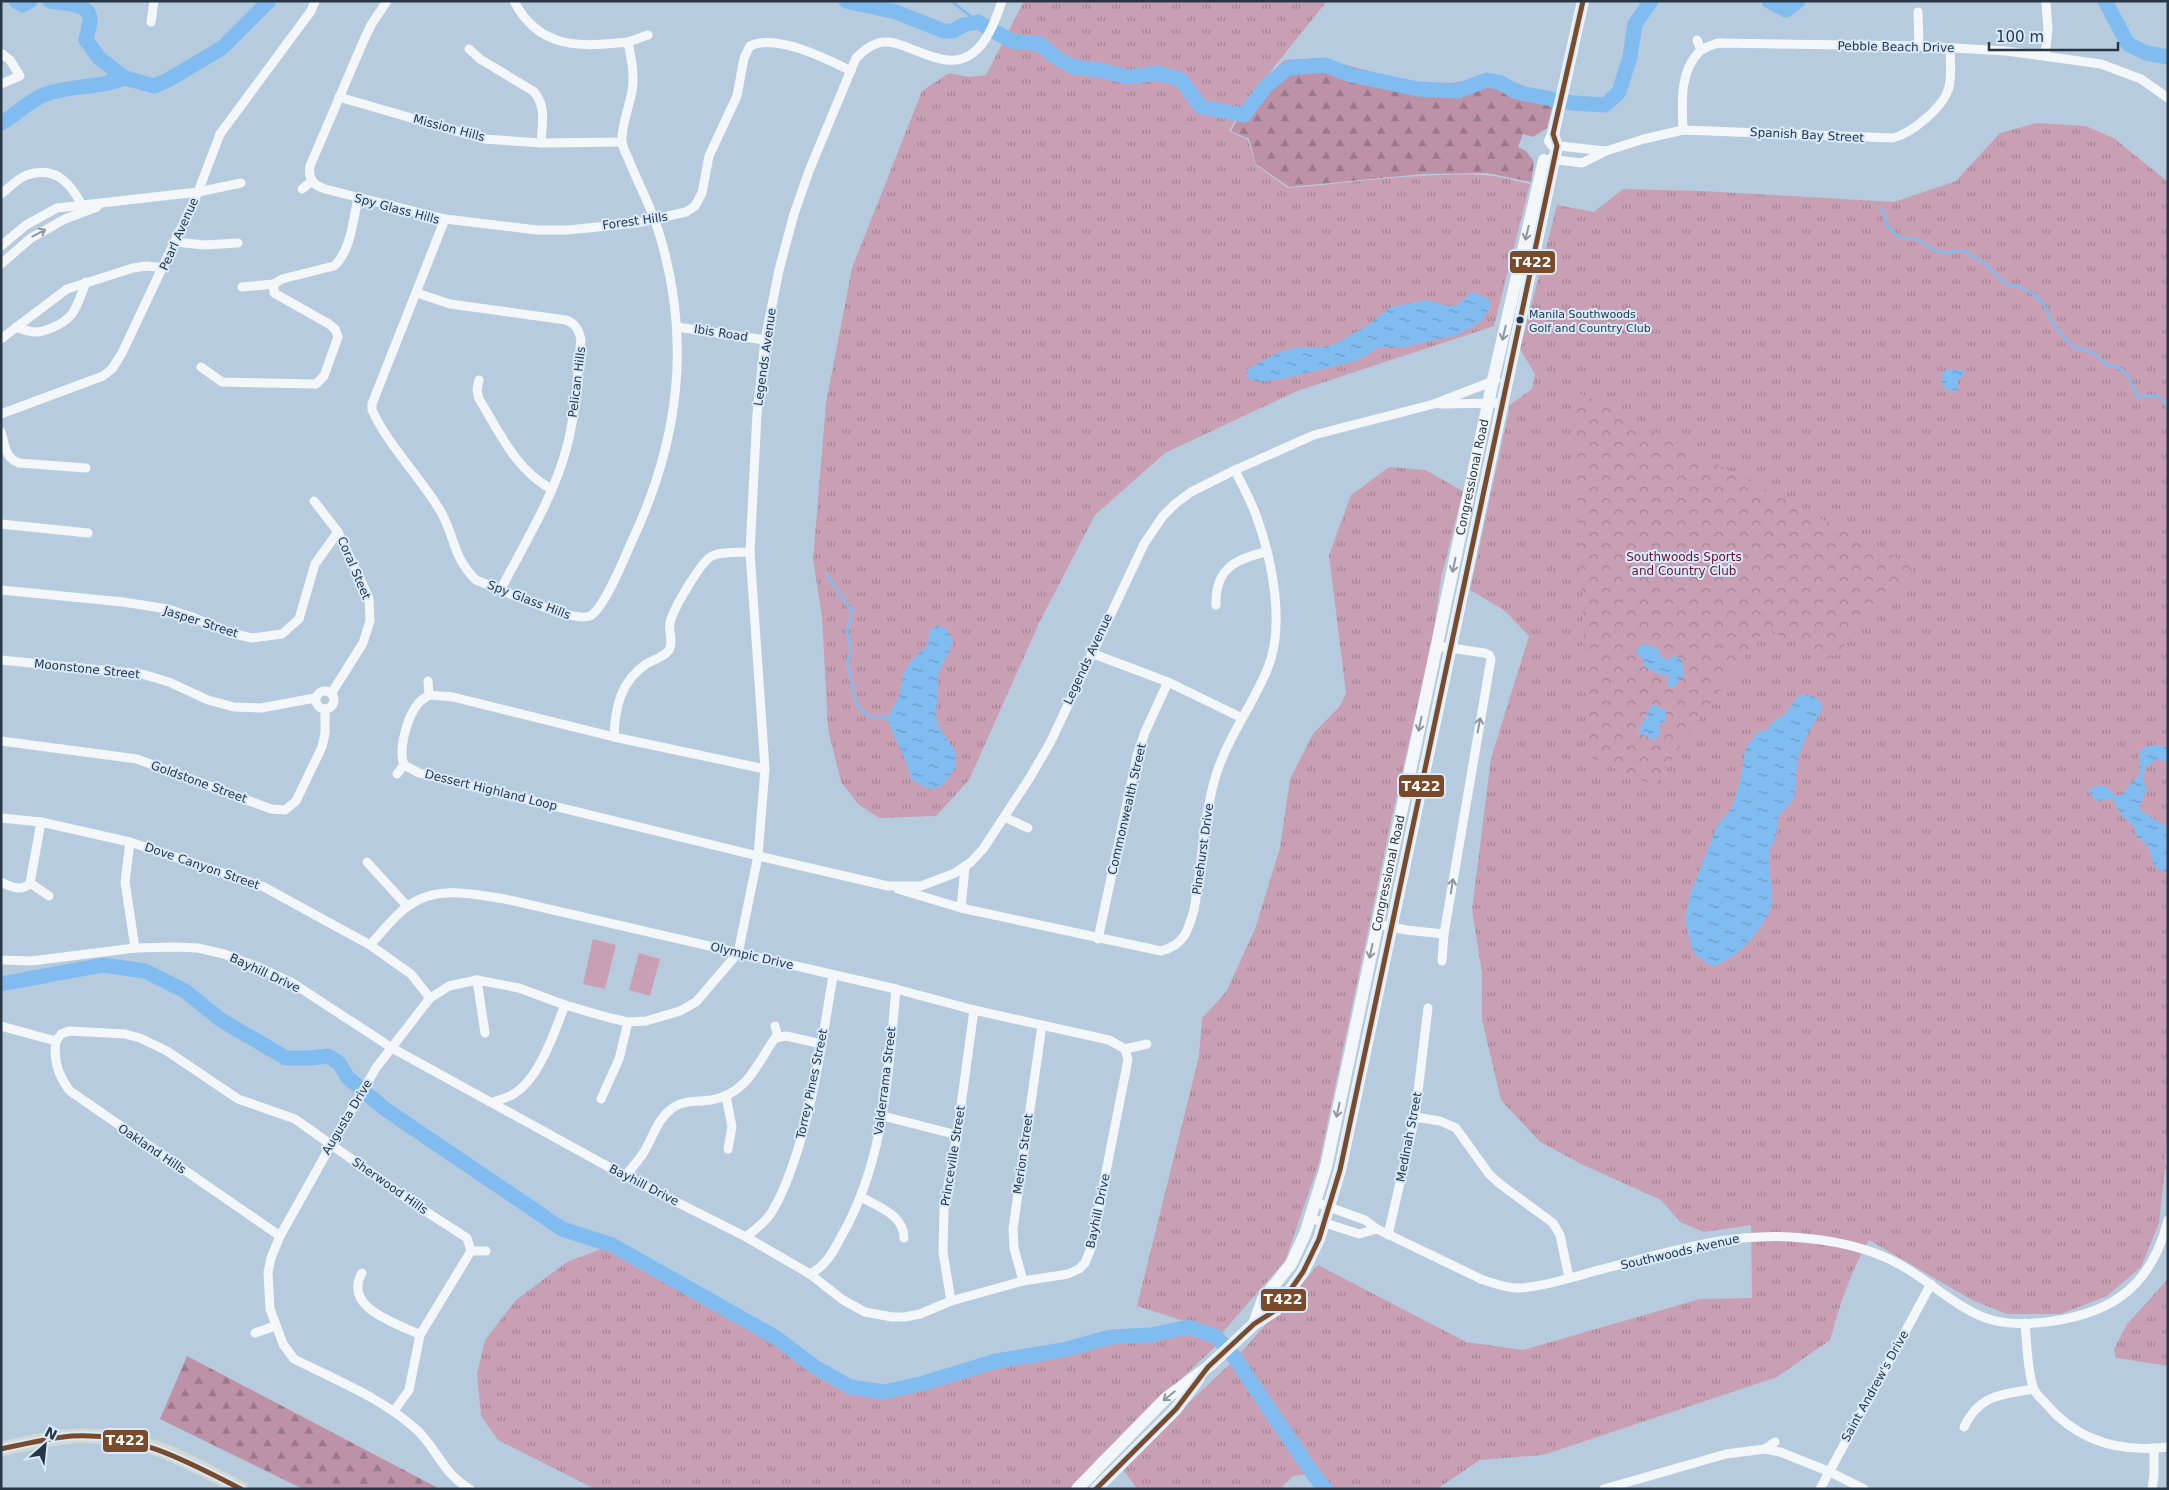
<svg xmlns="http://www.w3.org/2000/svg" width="2169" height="1490" viewBox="0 0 2169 1490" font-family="'DejaVu Sans',sans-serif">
  <defs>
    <pattern id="grass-tufts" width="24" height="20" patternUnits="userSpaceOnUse" patternTransform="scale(1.25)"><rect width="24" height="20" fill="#c9a0b3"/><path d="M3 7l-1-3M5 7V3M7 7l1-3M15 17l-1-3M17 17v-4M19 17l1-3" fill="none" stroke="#a38393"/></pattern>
    <pattern id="forest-firs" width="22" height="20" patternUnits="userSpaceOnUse" patternTransform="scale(1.25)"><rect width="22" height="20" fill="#bd92a6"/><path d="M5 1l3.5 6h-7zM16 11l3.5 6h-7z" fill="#9a7889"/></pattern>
    <pattern id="park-crowns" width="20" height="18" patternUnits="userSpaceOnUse" patternTransform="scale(1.25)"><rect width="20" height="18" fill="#c9a0b3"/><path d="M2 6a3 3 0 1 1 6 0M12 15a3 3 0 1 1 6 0" fill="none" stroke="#a38393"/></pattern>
    <pattern id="water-ripples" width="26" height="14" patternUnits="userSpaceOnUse" patternTransform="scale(1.25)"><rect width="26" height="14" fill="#81bcf1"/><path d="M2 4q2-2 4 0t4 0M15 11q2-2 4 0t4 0" fill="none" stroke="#6a9ac5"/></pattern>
  </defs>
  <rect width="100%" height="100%" fill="#b7cbde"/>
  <!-- grass -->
  <g fill="url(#grass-tufts)">
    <path d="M1024,1H1327L1246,102L1229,131L1248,140L1256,165L1288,188C1353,183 1419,172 1484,175C1500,176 1515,181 1530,184L1494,326L1297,391L1165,453L1095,515L1040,621L969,780L936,816L879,818L858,804L841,782L828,729L822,617L813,559L826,403L852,268L922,91L949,73L969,77L986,75Z"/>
    <path d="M2037,123L2086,126L2115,139L2168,182V1120L2165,1164L2168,1166V1169H2165L2159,1223L2141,1267L2107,1296L2061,1314H2007L1972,1300L1869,1240C1851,1271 1839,1306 1830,1340L1777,1377L1543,1455L1480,1460L1437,1489H1325L1312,1474L1293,1476L1280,1489H1137L1121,1467L1235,1359L1318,1265L1466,1342L1523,1350L1700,1299L1752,1298L1751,1225L1704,1232L1680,1222L1661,1200L1583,1165L1539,1141L1501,1100L1482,1020V973L1472,910L1491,758L1529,636L1504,610L1470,590L1510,405L1532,389L1535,374L1520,349L1557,205L1594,212L1623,189L1702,191L1894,202L1956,181L2000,133Z"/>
    <path d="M1389,467L1425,470L1463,491L1441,578L1432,642L1393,812L1319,1163L1285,1261L1222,1333L1137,1306L1199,1056L1202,1018L1226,992L1255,929L1280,848L1290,779L1313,734L1340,706L1346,693L1329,555L1351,495Z"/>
    <path d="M612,1245L775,1337L815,1367L850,1387L884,1392L924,1383L996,1361L1063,1350L1110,1337L1151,1335L1188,1327L1215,1333L1219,1343L1098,1458L1071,1489H595L498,1440L481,1416L477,1374L485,1340L516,1300L567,1262Z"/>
    <path d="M2168,1279V1366L2116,1358L2114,1349L2127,1324Z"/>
  </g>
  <!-- forest -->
  <g fill="url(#forest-firs)">
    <path d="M1321,58L1368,71L1427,84L1453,83L1473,80L1487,74L1555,96L1547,128L1533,137L1523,134L1518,147L1526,151L1534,162L1531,182L1487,173L1422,174L1289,187L1256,164L1249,139L1231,131L1245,107L1279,65L1285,60Z"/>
    <path d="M187,1356L440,1489H303L160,1419Z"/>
  </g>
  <!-- park -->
  <path fill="url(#park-crowns)" d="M1572,389L1914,567L1831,660L1765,628L1687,736L1655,786L1590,757Z"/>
  <!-- pitch -->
  <g fill="#c9a0b3">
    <path d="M593,939L616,945L605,989L583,984Z"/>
    <path d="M639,953L660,959L650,996L629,990Z"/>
  </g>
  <!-- water -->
  <g fill="url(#water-ripples)">
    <path d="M1472,292L1489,299L1490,308L1482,320L1472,327L1456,335L1400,348H1378L1356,361L1282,379L1259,382L1249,379L1246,374L1248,369L1279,352L1295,348L1323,347L1333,345L1368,325L1389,308L1395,306L1426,300L1448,306H1456Z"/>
    <path d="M1959,369L1966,373L1958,380L1957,386L1959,391C1946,393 1939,387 1942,373L1947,370Z"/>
    <path d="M937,626L944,627L950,635L953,643L938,674L936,717L939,728L954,749L956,756L955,768L943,785L934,789L926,788L911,779C906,757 894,740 887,718L898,698L904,672L911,661L928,644L929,630Z"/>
    <path d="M1645,644L1657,648L1661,657L1669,660L1674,655L1682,660L1683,677L1679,679L1675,688L1667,686L1668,675L1657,674L1644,666L1643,660L1636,653L1639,646Z"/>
    <path d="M1799,695C1810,694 1819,697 1823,707C1813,726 1799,745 1797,766C1795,777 1798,787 1794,797C1792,804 1784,808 1780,815C1775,823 1778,828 1776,836C1775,842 1769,847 1769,854C1767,871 1776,896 1770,910C1762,930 1732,964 1711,966L1694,954L1690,943L1685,919L1690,894L1716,828L1733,805L1741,776L1745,750L1751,740L1758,732L1766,730L1776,719L1783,716Z"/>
    <path d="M1652,704L1666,711V721L1660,724V735L1657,736L1655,741L1638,732Z"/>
    <path d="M2154,745L2168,747V763L2157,759L2145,768L2143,781L2147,789L2140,804V810L2168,828V872H2163L2154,866L2148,847L2137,837L2133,826L2121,815L2112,799L2098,801L2093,798L2088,790L2092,787L2105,785L2114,795H2121L2140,773C2140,758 2133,748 2154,745Z"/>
  </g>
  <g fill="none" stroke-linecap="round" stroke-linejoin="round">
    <!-- stream -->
    <g stroke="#81bcf1" stroke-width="2.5">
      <path d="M951,1L978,22"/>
      <path d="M1881,208L1888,227L1896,235L1902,238L1917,239L1934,250L1944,253L1962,250L1984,263L2007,285L2018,286L2033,294L2044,305L2053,324L2072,346L2093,353L2104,363L2121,369L2128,376L2137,396C2154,396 2157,392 2168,407"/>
      <path d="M826,574L852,612L847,631L851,651L847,662L855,701L863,712L870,716L887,718"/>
    </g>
    <!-- river -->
    <g stroke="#81bcf1" stroke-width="15">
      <path d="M16,1L23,5L30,1"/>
      <path d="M50,1C63,4 90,2 90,20C90,26 87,33 86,40L99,58L125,78L154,86L168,80L222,48L269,1"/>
      <path d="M846,1L896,12L944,31H953L963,25L978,22L1011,41L1040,44L1055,57L1073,67L1099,70L1128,77L1157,73L1180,79L1201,107L1244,115L1266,86L1288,68L1325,65L1351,75L1418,89L1458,91L1487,80L1501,83L1516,92L1572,103L1605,105L1619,92L1630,57L1635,24L1651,1"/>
      <path d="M1769,1L1786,10L1798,1"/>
      <path d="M2105,1L2128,44L2146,53L2168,57"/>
      <path d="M1,123C18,114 26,102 46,94C72,85 100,88 125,78"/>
      <path d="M1,984L103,965L145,971L185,991L221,1020L286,1058H310L328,1056L339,1063L348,1078L385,1109L562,1229L612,1245L775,1337L815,1367L850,1387L884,1392L924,1383L996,1361L1063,1350L1110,1337L1151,1335L1188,1327L1215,1336L1230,1351L1313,1474L1325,1489"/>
    </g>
    <!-- minor -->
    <g stroke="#f4f7fa" stroke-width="9">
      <path d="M387,1L371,25L363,42L310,166C308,179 313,185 325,189L445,219L537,230H568L637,223L686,212L695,206L702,193L709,156L737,96L744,58L750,46C776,33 827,59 851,71"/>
      <path d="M1918,12L1919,46"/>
      <path d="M151,22L154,1"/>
      <path d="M1697,40L1701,50"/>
      <path d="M628,42L648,35"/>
      <path d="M469,49L480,59L533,91C547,105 542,125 541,143"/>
      <path d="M1,53L10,60L20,76L1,84"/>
      <path d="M2045,56L2048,29L2046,4"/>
      <path d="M339,97L484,139L541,143L622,142"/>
      <path d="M1683,130C1682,104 1679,71 1700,51C1705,47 1713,45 1718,43L1919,46L2006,51L2101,64L2141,79L2168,98"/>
      <path d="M1551,145L1605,151"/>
      <path d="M1550,159L1582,163L1606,151L1644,139L1683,130L1893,138C1912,133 1944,107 1949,87C1952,75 1950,60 1950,48"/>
      <path d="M302,189L312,181"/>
      <path d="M1,194C9,188 18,178 27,175C57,165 72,185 84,209"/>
      <path d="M445,219L372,404V410C388,445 421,478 441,512C455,537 453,558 476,580C496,587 574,624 590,616C604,609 625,557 632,541C679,441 692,340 659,233C652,209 640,187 630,163C628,157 623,149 622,142C620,132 630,103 632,91C635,74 631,58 628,42C581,47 539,50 514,1"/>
      <path d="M176,242L204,245L238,243"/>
      <path d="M1,246L26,225L57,208L198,192L241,183"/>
      <path d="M1,264L31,238L65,219L97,207"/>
      <path d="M242,287L274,284"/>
      <path d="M417,293L450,304L566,320C576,324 579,330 581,340C577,377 576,415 566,450C553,498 524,544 501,589"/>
      <path d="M16,327C29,332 36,334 49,329C76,319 76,307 86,282"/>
      <path d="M677,327L765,340"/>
      <path d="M1,339L67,289L133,268L147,266L164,268"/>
      <path d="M201,367L222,382L316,384L324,376L338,337L335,329L329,324L274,293V284L282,279L334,266C351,251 353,220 358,198"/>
      <path d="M479,380L477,390L479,399C500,433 515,469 551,489"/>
      <path d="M1441,404L1503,403"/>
      <path d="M1,414L103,376L112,369L122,353L198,192L220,134L311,11L315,1"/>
      <path d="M1,432C5,445 5,458 19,463L86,468"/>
      <path d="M314,501L338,532L369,598L370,621L363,643L331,694"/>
      <path d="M1,524L88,533"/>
      <path d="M1,590L123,602L168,609L192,617L230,633L252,638L282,634L299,619L315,564L338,532"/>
      <path d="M1216,605C1215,570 1234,559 1266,552"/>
      <path d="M1436,646L1485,653L1489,655L1491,659L1444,934L1442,961"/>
      <path d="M1091,653L1168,682L1242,718"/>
      <path d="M1,660L142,674L169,682L208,700L234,707L261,708L315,698"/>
      <path d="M428,681L429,695"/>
      <circle cx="325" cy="700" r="9"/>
      <path d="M614,737C615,708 620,682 646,664C654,659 663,658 669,650C674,642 668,632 670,623C672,611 701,561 712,556C723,551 738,553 750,552"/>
      <path d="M1,741L137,759L271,809L285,810L296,801L322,747L325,733V709"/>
      <path d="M765,769L614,737L453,697L429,695C425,698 420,700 417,705C407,718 398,750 404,765L419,773L758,856L888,886H921L955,873L971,862L983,849L1029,779L1050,743L1144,544L1163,516L1175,504L1191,492L1235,470L1314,435L1434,404L1496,380"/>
      <path d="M397,774L404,765"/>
      <path d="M1004,817L1028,828"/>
      <path d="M1,818L41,822L130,842L264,887L370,945L411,974L430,998"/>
      <path d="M130,842L125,882L135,948"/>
      <path d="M367,862L407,906"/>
      <path d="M1,882C11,887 22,892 30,883L41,822"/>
      <path d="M30,883L49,896"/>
      <path d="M898,889L961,908L1161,951C1184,945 1188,931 1194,910C1202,866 1203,818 1216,775C1228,737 1252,706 1267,670C1286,626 1272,559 1256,515C1250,499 1242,485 1235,470"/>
      <path d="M961,908L965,867"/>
      <path d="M1377,924L1406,930L1444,934"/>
      <path d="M1098,939L1137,756L1145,732L1168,682"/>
      <path d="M370,945C382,932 394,916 408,906C437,885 472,894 505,899L896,989L974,1010L1109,1040L1125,1049"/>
      <path d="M1,960L31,961L135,948L177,947L198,948L224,954L258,967L291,982L392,1048L625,1176L746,1237L810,1274L843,1300L865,1312L892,1317H905L920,1314L951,1301L1023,1281L1068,1274L1079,1269L1085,1263L1091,1248L1126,1070L1128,1059L1125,1049"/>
      <path d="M477,980L485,1033"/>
      <path d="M1,1026L56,1041"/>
      <path d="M775,1026L778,1037"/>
      <path d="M56,1041L61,1034L69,1031L125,1034L140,1038L167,1051L238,1099L295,1119L419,1207L467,1238L471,1251L420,1335L409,1390L394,1411"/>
      <path d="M56,1041C53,1060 58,1076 70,1091L280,1236"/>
      <path d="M1125,1049L1147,1044"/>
      <path d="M726,1096L732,1127L728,1149"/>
      <path d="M601,1099L619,1059L628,1022"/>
      <path d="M493,1102C499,1100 506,1098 512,1095C539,1080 554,1033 565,1005"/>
      <path d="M883,1116L957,1135"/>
      <path d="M1415,1117L1440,1121L1456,1128L1489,1174L1500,1184L1553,1223L1560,1235L1569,1278"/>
      <path d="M625,1176C632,1168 639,1160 644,1152C653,1137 658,1117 674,1107C685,1100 698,1102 711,1100C746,1095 757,1064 775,1038L786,1036L822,1044"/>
      <path d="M861,1197C879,1207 904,1215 904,1238"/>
      <path d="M1315,1202L1365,1220L1377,1229L1483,1280C1494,1283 1505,1288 1517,1288C1537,1288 1575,1277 1595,1271C1659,1255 1723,1233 1790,1237C1826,1239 1865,1246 1897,1263C1928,1279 1959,1311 1992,1320C2011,1325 2034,1324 2053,1321C2116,1312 2152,1283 2168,1220"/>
      <path d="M1310,1218L1359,1234L1377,1229"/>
      <path d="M1388,1235L1415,1117L1428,1008"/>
      <path d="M746,1237C754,1230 762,1225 769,1216C779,1202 786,1184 792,1167C814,1106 822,1040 833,976"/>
      <path d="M471,1251H486"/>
      <path d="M362,1273C342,1308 397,1323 420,1335"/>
      <path d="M810,1274C826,1266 833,1252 841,1237C885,1161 888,1074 896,989"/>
      <path d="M1023,1281L1014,1248L1013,1229L1042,1025"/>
      <path d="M951,1301L943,1252L944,1209L957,1135L974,1010"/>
      <path d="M2025,1323C2027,1344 2027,1367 2033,1387C2035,1394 2043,1400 2047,1405C2079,1442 2120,1453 2168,1447"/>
      <path d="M255,1333L275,1326"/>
      <path d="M1964,1427C1980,1394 2001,1395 2033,1389"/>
      <path d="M1765,1449L1775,1442"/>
      <path d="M470,1489C444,1475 437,1449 417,1430C382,1398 336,1380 294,1359L283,1344L270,1309L268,1272L271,1258L280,1236L331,1145L376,1068L430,998L449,986L477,980L519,988L565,1005L610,1018L628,1022L646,1021L680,1011L696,1002L738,953L758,856L765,769L750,552L757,414L765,340L779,270L794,214L809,171L856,58C862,52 869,46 878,43C891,40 902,45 914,50C925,54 936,59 947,60C980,64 994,26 1002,1"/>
      <path d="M1604,1489L1726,1454L1765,1449L1780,1452L1828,1471L1864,1489"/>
      <path d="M1820,1489L1931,1284"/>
      <path d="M2152,1489L2154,1475V1448"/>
    </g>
    <!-- secondary -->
    <g stroke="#f4f7fa" stroke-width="12">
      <path d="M1550,141L1553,135L1583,1"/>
      <path id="s1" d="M1254,1324L1263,1299L1291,1264L1305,1234L1326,1167L1493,380L1544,160"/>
      <path d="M1077,1489L1166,1398L1208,1367L1254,1324L1276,1310L1303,1272L1319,1239L1340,1170L1557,146L1553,135"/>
      <path d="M1096,1489L1176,1409L1199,1378"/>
    </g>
    <!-- trunk -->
    <path stroke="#d2d8d2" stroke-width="15" d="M1,1449C25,1444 49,1438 73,1436C139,1432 184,1459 241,1489"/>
    <!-- bus-1 casing -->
    <g stroke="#d7eafc" stroke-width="9">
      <g id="bus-1">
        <path d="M1,1449C25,1444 48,1438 72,1436C134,1432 187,1461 241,1489"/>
        <path d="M1096,1489L1176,1409L1208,1367L1254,1324L1276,1310L1303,1272L1319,1239L1340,1170L1557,146L1553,134L1583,1"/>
      </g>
    </g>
    <!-- bus-1 -->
    <use href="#bus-1" stroke="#7a4b2a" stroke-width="5"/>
  </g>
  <!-- one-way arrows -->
  <defs><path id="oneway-shaft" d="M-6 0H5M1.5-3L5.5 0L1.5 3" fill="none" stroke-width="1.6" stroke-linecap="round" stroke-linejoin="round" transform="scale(1.25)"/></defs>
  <g stroke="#8e97a0">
    <use href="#oneway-shaft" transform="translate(39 233) rotate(-28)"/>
    <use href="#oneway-shaft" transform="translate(1527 233) rotate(103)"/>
    <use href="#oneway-shaft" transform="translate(1504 333) rotate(103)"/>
    <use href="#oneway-shaft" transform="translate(1454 565) rotate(102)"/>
    <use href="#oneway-shaft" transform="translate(1420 724) rotate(102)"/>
    <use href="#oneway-shaft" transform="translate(1479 725) rotate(-80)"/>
    <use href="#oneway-shaft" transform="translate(1452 886) rotate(-81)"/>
    <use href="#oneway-shaft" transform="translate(1371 951) rotate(102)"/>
    <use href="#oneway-shaft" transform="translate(1338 1110) rotate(102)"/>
    <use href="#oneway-shaft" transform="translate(1169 1396) rotate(141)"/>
  </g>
  <!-- markers -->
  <circle fill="#283745" stroke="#d7eafc" stroke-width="2" cx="1520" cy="320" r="4.5"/>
  <g text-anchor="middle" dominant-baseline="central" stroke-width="4" stroke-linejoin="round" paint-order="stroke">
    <!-- bus labels -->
    <g font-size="11" fill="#283745" stroke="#d7eafc" text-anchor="start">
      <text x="1529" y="314">Manila Southwoods<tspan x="1529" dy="14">Golf and Country Club</tspan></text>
    </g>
    <!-- street labels -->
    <g font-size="12" fill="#283745" stroke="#d7eafc">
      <text transform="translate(1896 47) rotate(1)">Pebble Beach Drive</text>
      <text transform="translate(449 128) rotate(15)">Mission Hills</text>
      <text transform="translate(1807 135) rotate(3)">Spanish Bay Street</text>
      <text transform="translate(397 209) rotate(15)">Spy Glass Hills</text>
      <text transform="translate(635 221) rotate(-8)">Forest Hills</text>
      <text transform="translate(179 234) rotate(-66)">Pearl Avenue</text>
      <text transform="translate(721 333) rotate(9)">Ibis Road</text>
      <text transform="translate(765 357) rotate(-82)">Legends Avenue</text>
      <text transform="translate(577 382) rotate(-83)">Pelican Hills</text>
      <text stroke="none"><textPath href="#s1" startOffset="880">Congressional Road</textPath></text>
      <text transform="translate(354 568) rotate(67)">Coral Steet</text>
      <text transform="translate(529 600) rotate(21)">Spy Glass Hills</text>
      <text transform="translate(201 622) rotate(18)">Jasper Street</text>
      <text transform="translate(1088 659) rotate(-65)">Legends Avenue</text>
      <text transform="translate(87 669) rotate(6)">Moonstone Street</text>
      <text transform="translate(199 782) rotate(20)">Goldstone Street</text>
      <text transform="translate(491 790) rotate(14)">Dessert Highland Loop</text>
      <text transform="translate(1127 809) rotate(-77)">Commonwealth Street</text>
      <text transform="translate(1203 849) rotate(-82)">Pinehurst Drive</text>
      <text transform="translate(202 866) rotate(19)">Dove Canyon Street</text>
      <text stroke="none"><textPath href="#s1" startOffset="475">Congressional Road</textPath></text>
      <text transform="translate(752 956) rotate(13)">Olympic Drive</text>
      <text transform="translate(265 973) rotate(25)">Bayhill Drive</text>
      <text transform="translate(885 1081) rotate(-83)">Valderrama Street</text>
      <text transform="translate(812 1084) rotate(-78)">Torrey Pines Street</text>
      <text transform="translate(347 1117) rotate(-59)">Augusta Drive</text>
      <text transform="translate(1409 1137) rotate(-79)">Medinah Street</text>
      <text transform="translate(152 1149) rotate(34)">Oakland Hills</text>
      <text transform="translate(1023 1154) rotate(-82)">Merion Street</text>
      <text transform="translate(953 1156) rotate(-81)">Princeville Street</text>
      <text transform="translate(644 1185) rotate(27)">Bayhill Drive</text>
      <text transform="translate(390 1186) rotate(35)">Sherwood Hills</text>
      <text transform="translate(1098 1211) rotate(-78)">Bayhill Drive</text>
      <text transform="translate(1680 1252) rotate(-13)">Southwoods Avenue</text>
      <text transform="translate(1875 1386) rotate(-61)">Saint Andrew's Drive</text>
    </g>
    <!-- park labels -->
    <g font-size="12" fill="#6a112f" stroke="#d7eafc">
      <text x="1684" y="557">Southwoods Sports<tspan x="1684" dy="14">and Country Club</tspan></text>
    </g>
  </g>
  <g stroke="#d7eafc" stroke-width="2">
    <rect x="1509" y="250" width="47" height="24" rx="5" fill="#7a4b2a"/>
    <rect x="1398" y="774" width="47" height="24" rx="5" fill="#7a4b2a"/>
    <rect x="1260" y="1288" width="47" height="24" rx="5" fill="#7a4b2a"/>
    <rect x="102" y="1429" width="47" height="24" rx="5" fill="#7a4b2a"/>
  </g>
  <g font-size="14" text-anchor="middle" font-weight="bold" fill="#fff">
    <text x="1532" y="267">T422</text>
    <text x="1421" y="791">T422</text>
    <text x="1283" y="1304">T422</text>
    <text x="125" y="1445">T422</text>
  </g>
  <!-- border -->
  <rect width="2169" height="1490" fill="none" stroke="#283745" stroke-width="5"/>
  <!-- north arrow -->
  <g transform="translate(45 1445) rotate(27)" stroke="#d7eafc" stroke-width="4" paint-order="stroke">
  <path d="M0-4L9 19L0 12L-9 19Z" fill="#283745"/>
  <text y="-8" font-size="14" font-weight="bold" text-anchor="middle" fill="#283745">N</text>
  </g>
  <!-- scale -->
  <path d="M1989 42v8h129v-8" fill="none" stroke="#283745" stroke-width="2.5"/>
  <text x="1996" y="42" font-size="15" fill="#283745" stroke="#d7eafc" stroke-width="4" paint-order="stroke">100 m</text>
</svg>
